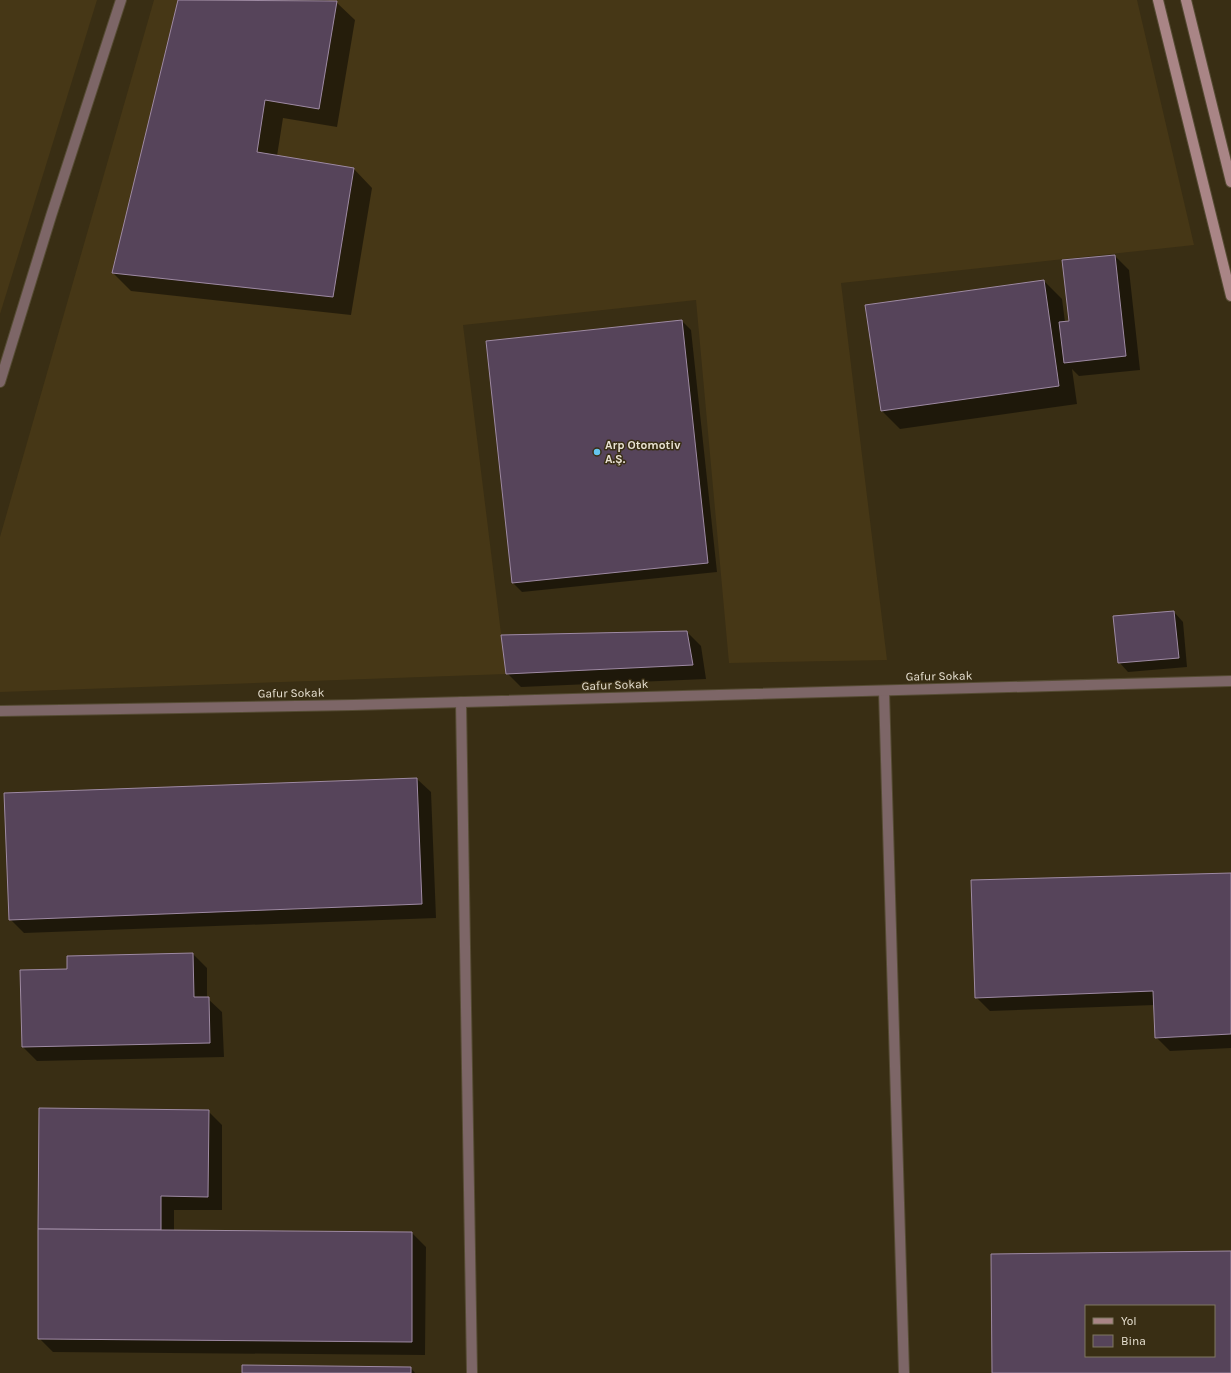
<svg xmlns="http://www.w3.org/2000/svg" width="1231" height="1373" viewBox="0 0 1231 1373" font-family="Karla,sans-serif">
  <rect width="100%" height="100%" fill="#392e14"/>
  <!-- built -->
  <g fill="#463716">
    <path d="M0,0H97L0,314Z"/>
    <path d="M154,0H1137L1194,245L841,283L887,660L729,663L696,300L463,325L506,674L0,692V537Z"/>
  </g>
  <!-- shadow -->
  <g fill="#0007">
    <path d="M179,0H324L336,2L355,20L337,127L283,118L277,156L354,169L372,188L351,315L131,291L113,273Z"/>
    <path d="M1115,256L1129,270L1140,370L1079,376L1072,369L1077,404L900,429L881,410L1044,281L1062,299L1065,322H1070Z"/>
    <path d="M682,321L691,330L717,572L522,592L513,583Z"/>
    <path d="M1174,612L1183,622L1187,667L1128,672L1119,662Z"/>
    <path d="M687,632L701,646L706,679L521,687L507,673Z"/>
    <path d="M417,779L431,792L436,918L24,933L10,919Z"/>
    <path d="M1231,874V1048L1170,1051L1156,1037L1155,1005L990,1011L976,997Z"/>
    <path d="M193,954L207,968V998L222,1012L224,1057L37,1061L23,1047L68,970Z"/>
    <path d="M208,1111L222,1125V1210H174V1231L412,1233L426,1247L425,1355L53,1352L39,1338Z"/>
    <path d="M411,1368L415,1373H243Z"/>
  </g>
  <!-- building -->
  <g fill="#56445a" stroke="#9e8aa3" fill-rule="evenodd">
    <path d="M178,0L337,1L319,109L265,100L257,152L354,168L333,297L112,273Z"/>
    <path d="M1115,255L1126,356L1064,363L1059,322L1069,321L1062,260Z"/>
    <path d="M1044,280L1059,386L881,411L865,305Z"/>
    <path d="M682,320L708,563L512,583L486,341Z"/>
    <path d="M1174,611L1179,658L1118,663L1113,616Z"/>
    <path d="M687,631L693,665L506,674L501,635Z"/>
    <path d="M417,778L422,904L9,920L4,793Z"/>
    <path d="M1231,873V1034L1155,1038L1153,991L975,998L971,880Z"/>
    <path d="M193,953L194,997H209L210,1043L22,1047L20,970L67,969V956Z"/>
    <path d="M39,1108L209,1110L208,1197L161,1196V1230L38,1229Z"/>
    <path d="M38,1229L412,1232V1342L38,1339Z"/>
    <path d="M1231,1251V1373H992L991,1254ZM1086,1306H1214V1356H1086Z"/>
    <path d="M242,1365L411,1367V1373H242Z"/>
  </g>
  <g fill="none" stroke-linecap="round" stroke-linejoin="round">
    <!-- street casing -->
    <g stroke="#554b33" stroke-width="12">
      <g id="street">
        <path d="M0,382L51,216L121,0"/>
        <path d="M884,691L904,1373"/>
        <path d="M461,702L472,1373"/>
        <path d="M0,711L353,705L1231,681"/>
      </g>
    </g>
    <!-- secondary casing -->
    <g stroke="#554b33" stroke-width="12">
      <g id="secondary">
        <path d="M1158,0L1231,296"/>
        <path d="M1186,0L1231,182"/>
      </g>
    </g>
    <!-- street -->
    <use href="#street" stroke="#7d6667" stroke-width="10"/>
    <!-- secondary -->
    <use href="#secondary" stroke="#a98586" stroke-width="10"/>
  </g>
  <!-- markers -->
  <circle fill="#65c5ee" stroke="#392e14" stroke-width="1.5" cx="597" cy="452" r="4"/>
  <g text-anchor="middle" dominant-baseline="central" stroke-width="3" stroke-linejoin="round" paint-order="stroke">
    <!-- poi labels -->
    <g font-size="12" font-weight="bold" fill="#e9e2d3" stroke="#392e14" text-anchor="start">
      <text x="605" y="445">Arp Otomotiv<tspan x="605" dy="14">A.Ş.</tspan></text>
    </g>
    <!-- street labels -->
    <g font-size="12" fill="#e9e2d3" stroke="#392e14">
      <text transform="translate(939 676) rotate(-1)">Gafur Sokak</text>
      <text transform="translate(615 685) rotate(-2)">Gafur Sokak</text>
      <text transform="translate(291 693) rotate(-1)">Gafur Sokak</text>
    </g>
  </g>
  <!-- legend -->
  <rect x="1085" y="1305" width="130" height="52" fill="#392e14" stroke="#7f7660"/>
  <rect x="1093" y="1318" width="20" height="6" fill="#a98586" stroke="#7f7660"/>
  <text x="1121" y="1325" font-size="12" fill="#e9e2d3">Yol</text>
  <rect x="1093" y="1335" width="20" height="12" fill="#56445a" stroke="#7f7660"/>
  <text x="1121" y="1345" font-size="12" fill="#e9e2d3">Bina</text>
</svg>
